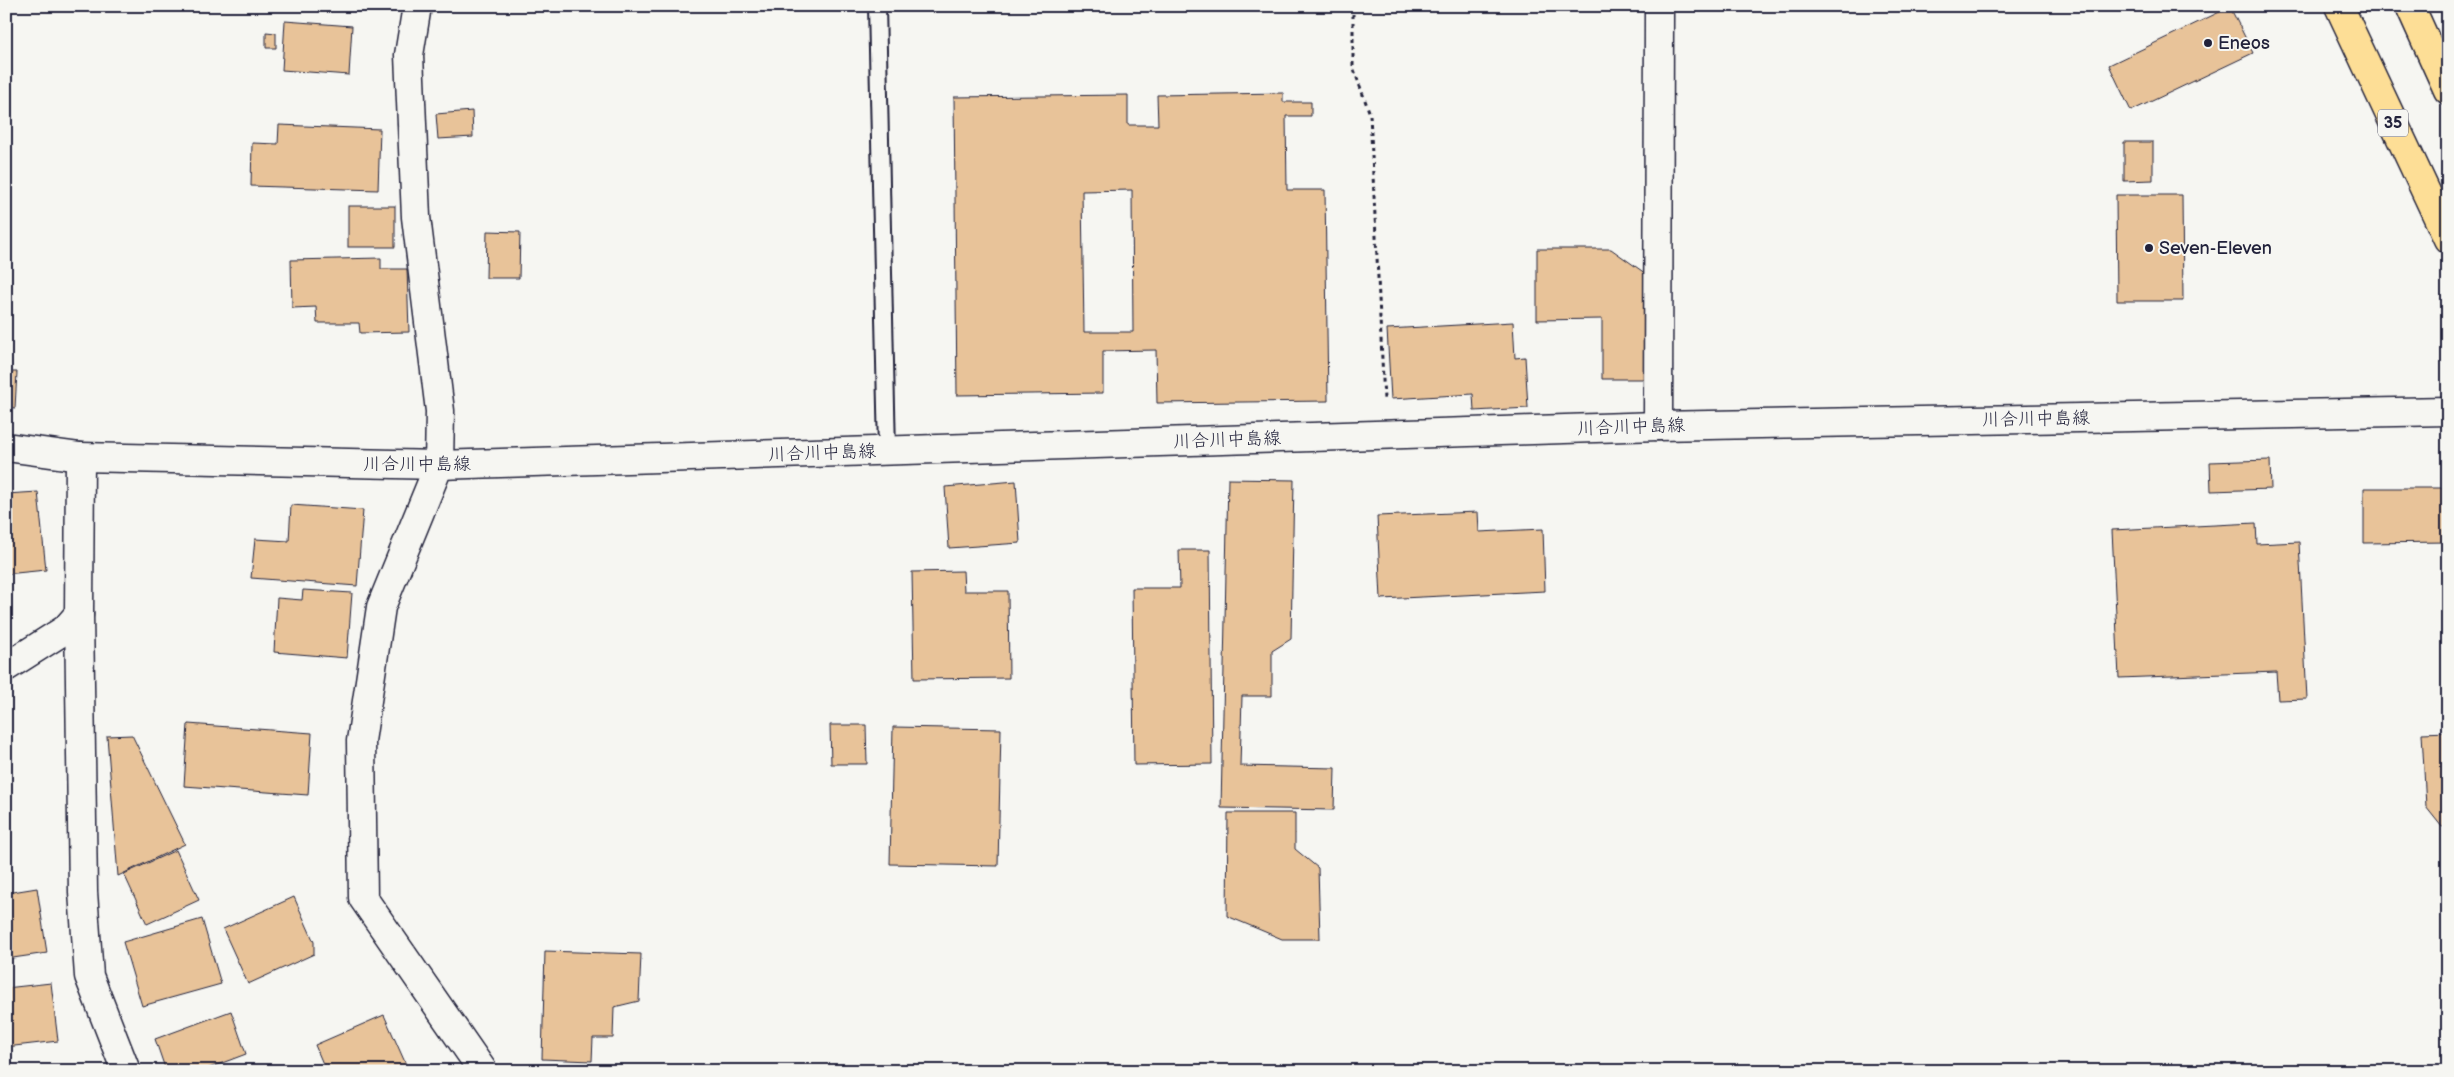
<svg xmlns="http://www.w3.org/2000/svg" width="2454" height="1077" viewBox="0 0 2454 1077" font-family="'Balsamiq Sans','Klee One',sans-serif">
  <rect width="100%" height="100%" fill="#f6f6f2"/>
  <filter id="ink" filterUnits="userSpaceOnUse"><feTurbulence type="fractalNoise" baseFrequency=".02" numOctaves="2"/><feDisplacementMap in="SourceGraphic" scale="10" xChannelSelector="R" yChannelSelector="G"/><feConvolveMatrix kernelMatrix="1 2 1 2 8 2 1 2 1" color-interpolation-filters="sRGB"/></filter>
  <g filter="url(#ink)">
    <!-- building -->
    <g fill="#e8c399" stroke="#22223b" fill-rule="evenodd">
      <path d="M2230,7L2253,53L2131,111L2109,65Z"/>
      <path d="M285,21L352,26L349,75L282,70Z"/>
      <path d="M266,32L276,33V48H266Z"/>
      <path d="M1283,93V102H1311V116H1286L1287,190H1325L1328,401L1157,403L1156,350L1103,351V393L957,395L954,97L1128,95V125H1158L1157,95ZM1132,190L1133,332H1084L1082,191Z"/>
      <path d="M472,111L473,137L438,139L436,114Z"/>
      <path d="M279,125L380,129L378,190L251,186L252,143L278,144Z"/>
      <path d="M2124,142H2153V180L2124,181Z"/>
      <path d="M2116,195H2182L2183,301H2117Z"/>
      <rect x="348" y="206" width="47" height="41"/>
      <path d="M487,231L520,232L519,278H486Z"/>
      <path d="M1537,249H1611L1649,276V379H1602V319L1537,320Z"/>
      <path d="M381,258V269H407L409,332L360,333L359,323H317L316,307L292,308L291,260Z"/>
      <path d="M1513,322L1515,358L1525,357L1528,408L1474,411L1473,394L1391,399L1387,329Z"/>
      <path d="M6,372H17L15,408L6,407Z"/>
      <path d="M2270,460L2271,489L2211,491L2210,462Z"/>
      <path d="M1228,479L1294,480L1291,639L1272,651V696H1242L1240,766L1335,768L1334,810L1221,808Z"/>
      <path d="M1016,481L1020,543L949,548L945,487Z"/>
      <path d="M2364,488H2448V542L2364,543Z"/>
      <path d="M38,492L46,570L6,574V494Z"/>
      <path d="M291,505L363,510L357,586L251,578L255,539L289,541Z"/>
      <path d="M1478,512L1479,532L1543,529L1545,591L1381,599L1377,516Z"/>
      <path d="M2256,523L2257,544L2299,542L2307,699L2278,700L2276,672L2119,678L2112,530Z"/>
      <path d="M1179,550H1210L1212,764L1134,765L1132,588H1180Z"/>
      <path d="M963,571L964,591H1008L1009,678L914,679L912,572Z"/>
      <path d="M303,590L352,593L347,658L274,652L277,598L302,600Z"/>
      <path d="M188,724L312,733L308,795L184,786Z"/>
      <path d="M830,725H866L867,764H831Z"/>
      <path d="M893,727L1001,729L998,866L890,864Z"/>
      <path d="M2448,732V826L2442,827L2426,807L2422,733Z"/>
      <path d="M132,735L185,844L118,876L107,736Z"/>
      <path d="M1228,813H1295V849L1318,868L1320,939H1282L1227,916Z"/>
      <path d="M176,850L199,900L147,924L124,874Z"/>
      <path d="M37,888L47,953L6,959V893Z"/>
      <path d="M294,897L314,942V954L248,984L223,929Z"/>
      <path d="M202,919L221,984L142,1006L123,942Z"/>
      <path d="M545,951L641,954L639,1001L614,1007L613,1038H593L592,1061L542,1059Z"/>
      <path d="M51,983L58,1041L6,1047V988Z"/>
      <path d="M231,1011L246,1054L201,1071H166L155,1039Z"/>
      <path d="M384,1015L408,1069L326,1071L315,1045Z"/>
    </g>
    <g fill="none" stroke-linecap="round" stroke-linejoin="round">
      <!-- lane casing -->
      <g stroke="#22223b" stroke-width="20">
        <path id="lane" d="M877,6L887,451"/>
      </g>
      <!-- street casing -->
      <g stroke="#22223b" stroke-width="31">
        <g id="street">
          <path d="M417,6L409,55L416,217L440,411L439,465L381,607L361,741L363,898L483,1071"/>
          <path d="M1658,426L1659,6"/>
          <path d="M80,457L79,614L83,892L89,976L126,1071"/>
          <path d="M6,667L66,629L79,614"/>
        </g>
      </g>
      <!-- secondary casing -->
      <g stroke="#22223b" stroke-width="31">
        <path id="secondary" d="M6,447L80,457L439,465L1658,426L2448,411"/>
      </g>
      <!-- primary casing -->
      <g stroke="#22223b" stroke-width="31">
        <g id="primary">
          <path d="M2339,6L2448,239"/>
          <path d="M2410,6L2448,90"/>
        </g>
      </g>
      <!-- path -->
      <path stroke="#22223b" stroke-width="3" stroke-dasharray="4 4" stroke-linecap="butt" d="M1353,6V67L1370,114L1384,400"/>
      <!-- lane -->
      <use href="#lane" stroke="#f6f6f2" stroke-width="16"/>
      <!-- street -->
      <use href="#street" stroke="#f6f6f2" stroke-width="28"/>
      <!-- secondary -->
      <use href="#secondary" stroke="#f6f6f2" stroke-width="28"/>
      <!-- primary -->
      <use href="#primary" stroke="#fdde96" stroke-width="28"/>
    </g>
  </g>
  <!-- markers -->
  <g fill="#22223b" stroke="#f6f6f2" stroke-width="2">
    <circle cx="2208" cy="43" r="5"/>
    <circle cx="2149" cy="248" r="5"/>
  </g>
  <g text-anchor="middle" dominant-baseline="central" stroke-width="4" stroke-linejoin="round" paint-order="stroke">
    <!-- shield labels -->
    <rect fill="#f6f6f2" stroke="#626272" stroke-width="1" x="2378" y="109.5" width="30" height="27" rx="4"/>
    <g font-size="16" font-weight="bold" fill="#22223b">
      <text x="2393" y="123">35</text>
    </g>
    <!-- poi labels -->
    <g font-size="18" fill="#22223b" stroke="#f6f6f2" text-anchor="start">
      <text x="2218" y="43">Eneos</text>
      <text x="2159" y="248">Seven-Eleven</text>
    </g>
    <!-- street labels -->
    <g font-size="18" fill="#22223b" stroke="#f6f6f2">
      <text transform="translate(2036 419) rotate(-1)">川合川中島線</text>
      <text transform="translate(1631 427) rotate(-2)">川合川中島線</text>
      <text transform="translate(1227 440) rotate(-2)">川合川中島線</text>
      <text transform="translate(822 453) rotate(-2)">川合川中島線</text>
      <text x="417" y="464">川合川中島線</text>
    </g>
  </g>
  <!-- margin -->
  <rect width="2454" height="1077" fill="none" stroke="#f6f6f2" stroke-width="25"/>
  <rect x="12" y="12" width="2429" height="1052" fill="none" stroke="#22223b" stroke-width="2" filter="url(#ink)"/>
</svg>
